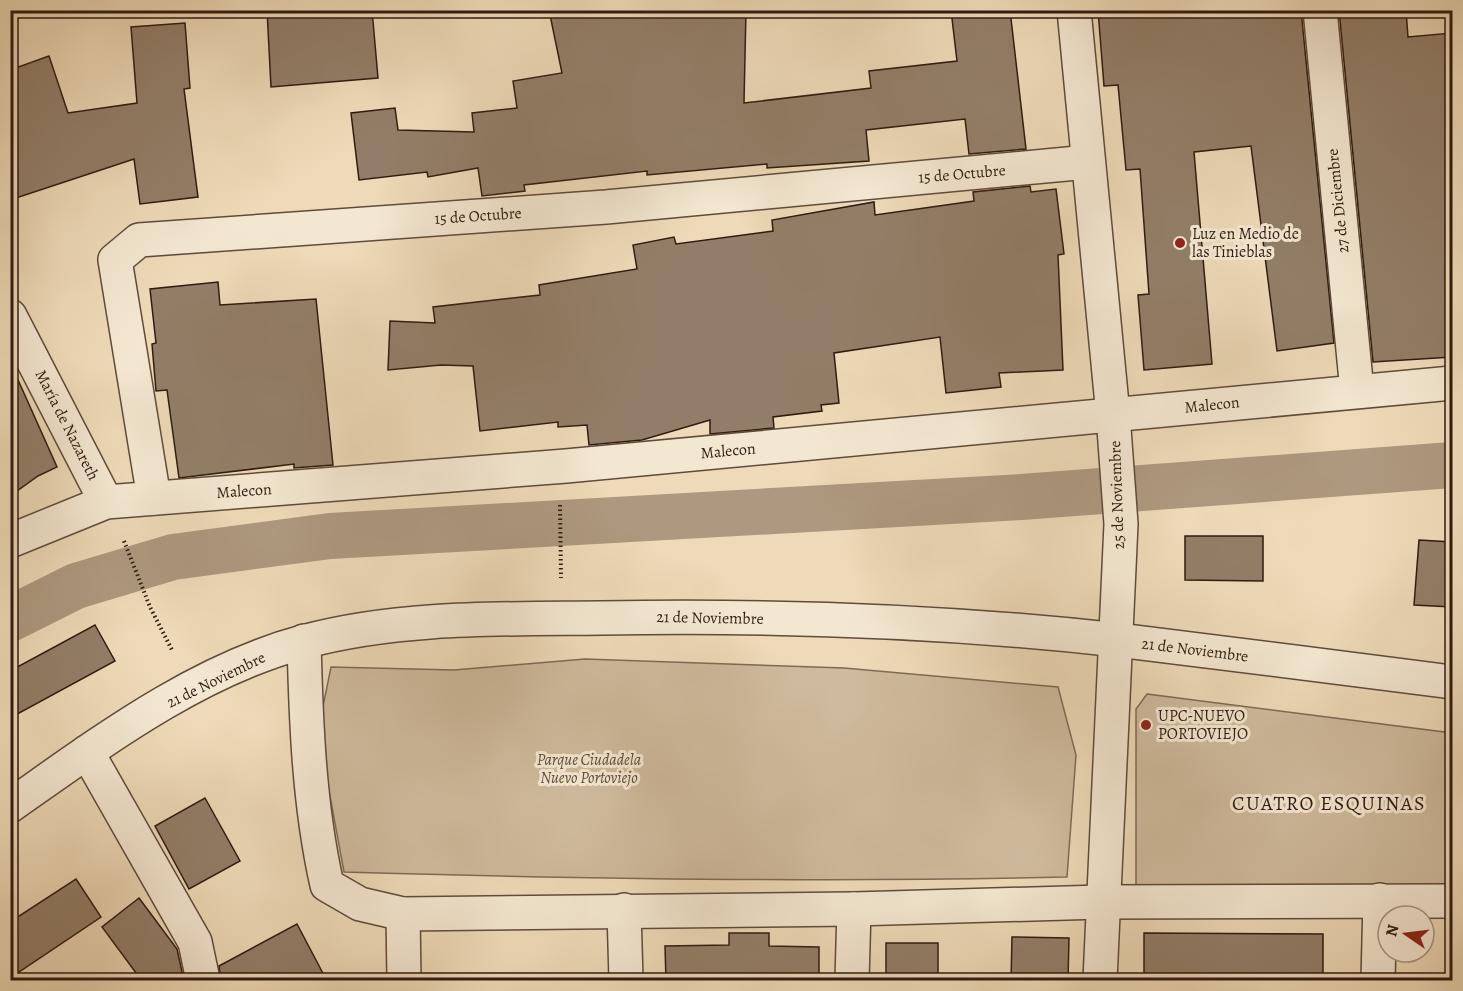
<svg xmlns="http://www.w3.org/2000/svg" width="1463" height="991" viewBox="0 0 1463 991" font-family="Alegreya,serif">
  <rect width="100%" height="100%" fill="#eedab8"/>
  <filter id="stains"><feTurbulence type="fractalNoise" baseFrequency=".00333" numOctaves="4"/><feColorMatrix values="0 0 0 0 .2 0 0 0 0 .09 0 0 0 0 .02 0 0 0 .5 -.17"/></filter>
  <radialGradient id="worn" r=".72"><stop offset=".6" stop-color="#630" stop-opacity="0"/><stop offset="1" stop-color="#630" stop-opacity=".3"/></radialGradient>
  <!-- green -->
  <g fill="#ceba9c" stroke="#7e6a56" stroke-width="1.5">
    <path d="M585,659L844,668L1058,687L1076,755L1067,877C826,883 585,879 344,872L318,731L331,667L454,670Z"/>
    <path d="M1147,694L1452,733V894L1136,908V709Z"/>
  </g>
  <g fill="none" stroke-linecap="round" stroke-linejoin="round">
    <!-- canal -->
    <path stroke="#ad997f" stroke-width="46" d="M10,619L76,586L173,557L330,536L1021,497L1452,465"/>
  </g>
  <!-- building -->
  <g fill="#927e68" stroke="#2f1b11" stroke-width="1.5">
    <path d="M267,10H372L378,78L271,87Z"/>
    <path d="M549,10H746L744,103L871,88L869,71L957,61L951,10H1010L1026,149L969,154L965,119L866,130L869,161L767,168V164L647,175V171L524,185L525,191L482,196L478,168L428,177L427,172L359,180L351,113L395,108L398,130L474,132L472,113L517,108L513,81L562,73Z"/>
    <path d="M1098,10H1301L1334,343L1277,351L1251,146L1194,152L1212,364L1144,370L1138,295L1149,294L1140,169L1126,170L1118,85L1104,86Z"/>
    <path d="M1339,10H1406L1408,37L1452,33V357L1373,362Z"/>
    <path d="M185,23L190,88L184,89L198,197L140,204L134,159L10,200V70L49,56L68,113L137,103L131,27Z"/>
    <path d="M1030,186L1031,192L1056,189L1064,254L1058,255L1063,370L999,373L1001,387L946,393L940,337L834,353L839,403L821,405L822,411L773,417L774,428L710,434V420L642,440L589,445L587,425L558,427V422L480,431L473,366L441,365L388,370L390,321L435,323L433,307L540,295L539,285L637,269L633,245L674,237L676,244L773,231L772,220L874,202L875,215L974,201L973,192Z"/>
    <path d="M218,282L220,305L316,299L333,465L294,468V464L179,478L167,390L156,391L152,344L156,343L150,289Z"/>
    <path d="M10,362L57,467L38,476L10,496Z"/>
    <path d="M1185,536H1263V581L1185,580Z"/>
    <path d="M1419,540L1452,542V607L1414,605Z"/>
    <path d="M95,625L115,661L10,718V671Z"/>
    <path d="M205,798L240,861L189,889L155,826Z"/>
    <path d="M76,879L101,917L10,978V922Z"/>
    <path d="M139,898L177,949L184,981H142L102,927Z"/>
    <path d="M297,924L327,981H221L219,966Z"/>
    <path d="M729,933H769V946L819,947V981H666L665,946L729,945Z"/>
    <path d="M1144,933L1323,934V981H1144Z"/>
    <path d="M1012,937L1069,938L1068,981H1011Z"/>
    <rect x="886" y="943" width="52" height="38"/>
  </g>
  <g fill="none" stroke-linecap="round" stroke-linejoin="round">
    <!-- minor casing -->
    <g stroke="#5f4b3b" stroke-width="36">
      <g id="minor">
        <path d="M1074,10L1113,415L1121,524L1100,980"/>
        <path d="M1320,10L1357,391"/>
        <path d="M10,316L106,502"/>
        <path d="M154,498L115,260L139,240L606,207L1088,162"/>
        <path d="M10,541L106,502L566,466L1452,383"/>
        <path d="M304,641C306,723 309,805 327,885L360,904L403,914L854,909L1101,902L1452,901"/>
        <path d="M87,752L195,942L203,980"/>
        <path d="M624,910L626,980"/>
        <path d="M403,914L404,980"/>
        <path d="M852,980L854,909"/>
        <path d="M1378,980L1380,900"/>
      </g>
    </g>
    <!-- tertiary casing -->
    <g stroke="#5f4b3b" stroke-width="36">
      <path id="tertiary" d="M10,806C100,743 195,671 303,642C399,616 503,619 601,618C772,615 948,621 1118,640C1229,653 1341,668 1452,682"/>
    </g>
    <!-- path -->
    <g stroke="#2f1b11" stroke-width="4" stroke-dasharray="1.5 3" stroke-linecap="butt">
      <path d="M560,505L561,578"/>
      <path d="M124,541L150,607L173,652"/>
    </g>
    <!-- minor -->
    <use href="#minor" stroke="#f4e7d1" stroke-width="33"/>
    <!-- tertiary -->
    <use href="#tertiary" stroke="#f4e7d1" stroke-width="33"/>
  </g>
  <!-- markers -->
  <g fill="#8f2418" stroke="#f4e7d1" stroke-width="2">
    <circle cx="1180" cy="243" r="6"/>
    <circle cx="1146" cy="725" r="6"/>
  </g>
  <g text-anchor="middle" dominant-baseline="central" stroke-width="6" stroke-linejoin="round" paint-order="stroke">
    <!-- street labels -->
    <g font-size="16" fill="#2f1b11" stroke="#f4e7d1">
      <text transform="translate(962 174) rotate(-5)">15 de Octubre</text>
      <text transform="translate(1338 201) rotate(-96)">27 de Diciembre</text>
      <text transform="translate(478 216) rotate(-4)">15 de Octubre</text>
      <text transform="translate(1212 405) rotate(-6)">Malecon</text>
      <text transform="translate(67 425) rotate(63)">María de Nazareth</text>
      <text transform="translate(728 451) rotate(-5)">Malecon</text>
      <text transform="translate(244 491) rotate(-4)">Malecon</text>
      <text transform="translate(1117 495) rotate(-92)">25 de Noviembre</text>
      <text transform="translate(710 618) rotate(1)">21 de Noviembre</text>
      <text transform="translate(1195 650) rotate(7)">21 de Noviembre</text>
      <text transform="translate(216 680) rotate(-26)">21 de Noviembre</text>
    </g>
    <!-- poi labels -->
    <g font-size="16" fill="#2f1b11" stroke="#f4e7d1" text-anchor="start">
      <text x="1192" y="234">Luz en Medio de<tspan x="1192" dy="18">las Tinieblas</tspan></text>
      <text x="1158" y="716">UPC-NUEVO<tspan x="1158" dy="18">PORTOVIEJO</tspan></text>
    </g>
    <!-- park labels -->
    <g font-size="16" font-style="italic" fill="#5f4b3b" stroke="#f4e7d1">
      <text x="589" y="760">Parque Ciudadela<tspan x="589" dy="18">Nuevo Portoviejo</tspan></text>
    </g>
    <!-- quarter labels -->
    <g font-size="20" letter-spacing="1.5" fill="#2f1b11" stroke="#f4e7d1">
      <text x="1329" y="803">CUATRO ESQUINAS</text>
    </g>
  </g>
  <!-- margin -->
  <rect width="1463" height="991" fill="none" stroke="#eedab8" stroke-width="36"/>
  <rect x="12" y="12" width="1439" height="967" fill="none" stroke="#2f1b11" stroke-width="3"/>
  <rect x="18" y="18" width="1427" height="955" fill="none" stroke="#2f1b11" stroke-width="1.5"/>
  <!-- north arrow -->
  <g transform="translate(1406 934) rotate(284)"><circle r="28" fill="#f4e7d1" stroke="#a59584" stroke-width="1.5"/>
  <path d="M0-4.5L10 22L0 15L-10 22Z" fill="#8f2418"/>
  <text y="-9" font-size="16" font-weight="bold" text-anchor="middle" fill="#2f1b11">N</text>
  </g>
  <rect width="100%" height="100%" filter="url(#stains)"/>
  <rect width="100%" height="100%" fill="url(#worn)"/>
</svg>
